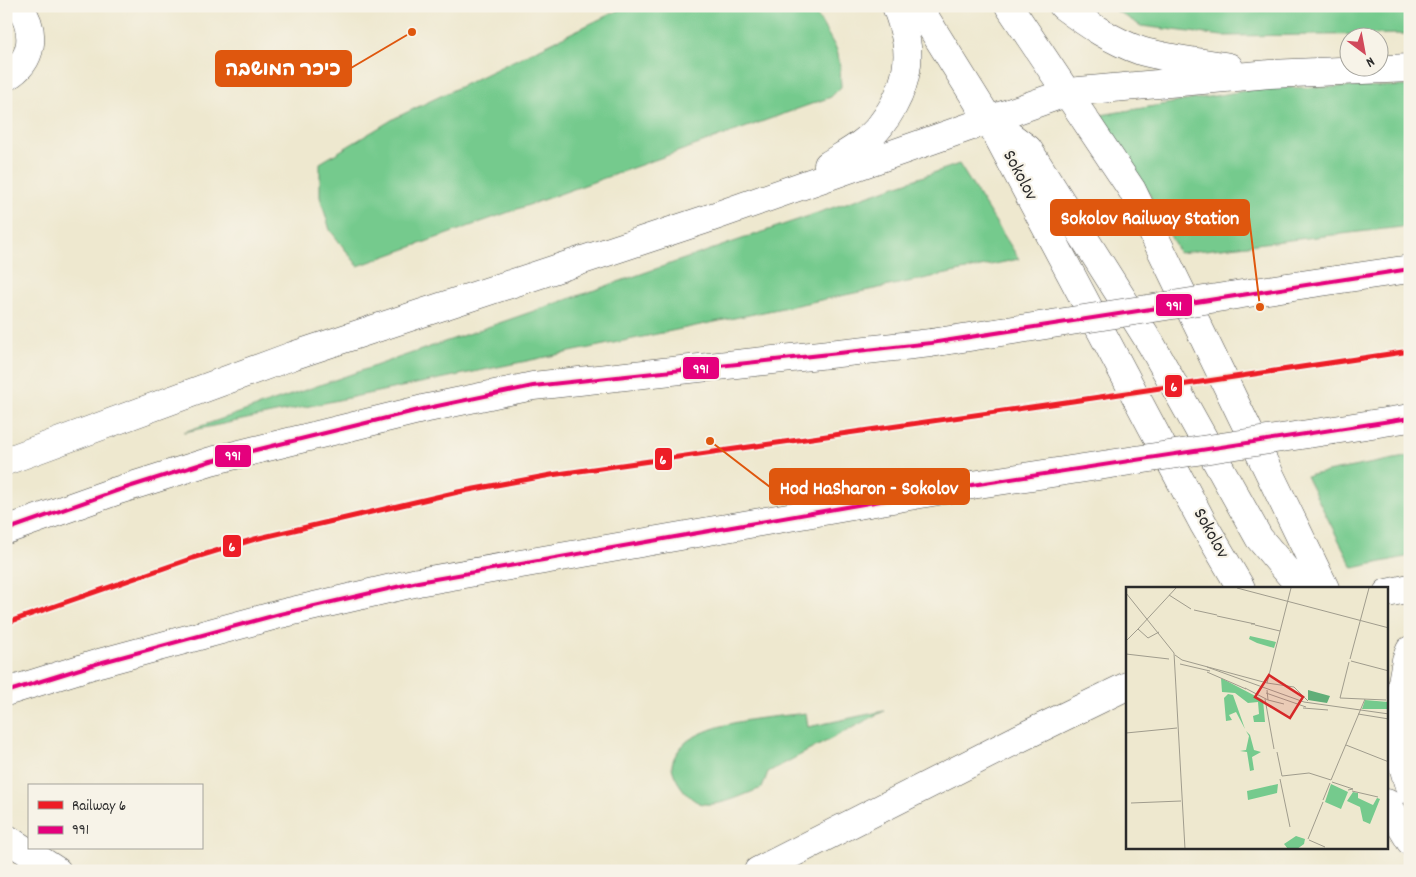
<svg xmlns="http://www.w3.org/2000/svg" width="1416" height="877" viewBox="0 0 1416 877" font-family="Dekko,'Playpen Sans Hebrew',sans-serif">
  <rect width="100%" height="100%" fill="#f7f3e8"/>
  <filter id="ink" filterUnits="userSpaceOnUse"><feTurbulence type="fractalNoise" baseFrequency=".02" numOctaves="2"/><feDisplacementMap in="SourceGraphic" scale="10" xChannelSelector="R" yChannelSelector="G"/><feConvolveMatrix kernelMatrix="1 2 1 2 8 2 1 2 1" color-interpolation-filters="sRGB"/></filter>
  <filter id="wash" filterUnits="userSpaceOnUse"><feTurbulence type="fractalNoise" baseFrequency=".0096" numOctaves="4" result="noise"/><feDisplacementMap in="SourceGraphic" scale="20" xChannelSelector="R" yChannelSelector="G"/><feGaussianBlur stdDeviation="1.12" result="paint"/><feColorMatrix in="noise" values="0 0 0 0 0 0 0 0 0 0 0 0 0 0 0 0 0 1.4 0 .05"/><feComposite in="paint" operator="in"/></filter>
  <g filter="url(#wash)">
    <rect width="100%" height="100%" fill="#eee8cf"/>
    <!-- green -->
    <g fill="#75ca8d" stroke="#507a5c">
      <path d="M627,6H812L837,50L840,65L841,87L831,97L358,266L330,230L320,197V163L395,118Z"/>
      <path d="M1109,6H1410V34L1222,36L1141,26Z"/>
      <path d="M1410,86V226L1179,253L1146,188L1101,115L1261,88Z"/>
      <path d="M959,164L1019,259L184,432Z"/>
      <path d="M1410,456V556L1353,568L1306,476Z"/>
      <path d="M884,711L768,772L762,788C744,794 723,806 704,804C690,803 672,778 672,765C673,755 684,742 692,738C726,719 768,718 806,713L808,727Z"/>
    </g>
  </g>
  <g filter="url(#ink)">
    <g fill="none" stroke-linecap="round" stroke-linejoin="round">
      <!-- minor casing -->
      <g stroke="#484744" stroke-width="29">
        <path id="minor" d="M6,77C34,61 37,32 19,6"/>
      </g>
      <!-- tertiary casing -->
      <g stroke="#484744" stroke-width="29">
        <g id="tertiary">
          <path d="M1387,720L1393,732L1410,790"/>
          <path d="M1387,803L1410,841"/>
        </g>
      </g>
      <!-- secondary casing -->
      <g stroke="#484744" stroke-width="29">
        <g id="secondary">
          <path d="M918,6L989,120L1204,525L1241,588"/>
          <path d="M1009,6L1132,190L1325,588"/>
        </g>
      </g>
      <!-- primary casing -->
      <g stroke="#484744" stroke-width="29">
        <g id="primary">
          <path d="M1063,6C1087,24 1112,41 1141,51C1169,59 1199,62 1229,67"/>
          <path d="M989,120L1028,149L1151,344L1259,538L1291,576L1309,588"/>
          <path d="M989,120L1068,92L1270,74L1410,68"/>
          <path d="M1387,593L1410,588"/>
          <path d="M1393,732L1406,660L1410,650"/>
        </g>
      </g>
      <!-- motorway casing -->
      <g stroke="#484744" stroke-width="29">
        <g id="motorway">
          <path d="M828,165C845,154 867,143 880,126C899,102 912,70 906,40C904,28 900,17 896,6"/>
          <path d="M1287,287L1410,269"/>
          <path d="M1334,430L1410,418"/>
          <path d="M6,461L292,356L704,220L989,120"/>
          <path d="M6,530L116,491L211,461L423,409L533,386L931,343"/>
          <path d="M6,692L99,663L280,614L418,582L972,485"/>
          <path d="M6,838L57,871"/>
          <path d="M758,871L1020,738L1127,686"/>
        </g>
      </g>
      <!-- minor -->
      <use href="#minor" stroke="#fff" stroke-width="28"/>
      <!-- tertiary -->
      <use href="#tertiary" stroke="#fff" stroke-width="28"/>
      <!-- secondary -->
      <use href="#secondary" stroke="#fff" stroke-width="28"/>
      <!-- primary -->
      <use href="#primary" stroke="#fff" stroke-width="28"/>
      <!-- motorway -->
      <use href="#motorway" stroke="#fff" stroke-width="28"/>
      <!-- motorway-bridge casing -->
      <g stroke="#484744" stroke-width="29" stroke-linecap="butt">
        <g id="motorway-bridge">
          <path d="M931,343L1287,287"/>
          <path d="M972,485L1334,430"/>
        </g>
      </g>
      <!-- motorway-bridge -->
      <use href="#motorway-bridge" stroke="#fff" stroke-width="28"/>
      <!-- bus-1 casing -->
      <g stroke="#f7f3e8" stroke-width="8">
        <g id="bus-1">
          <path d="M6,530L116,491L211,461L423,409L533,386L931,343L1410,269"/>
          <path d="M6,692L99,663L280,614L418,582L972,485L1410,418"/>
        </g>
      </g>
      <!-- bus-1 -->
      <use href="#bus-1" stroke="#e5007d" stroke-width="4"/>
      <!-- rail-1 casing -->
      <g stroke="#f7f3e8" stroke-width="9">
        <path id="rail-1" d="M6,623L193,558L255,539L458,492L551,475L1066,402L1410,351"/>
      </g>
      <!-- rail-1 -->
      <use href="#rail-1" stroke="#ed1d26" stroke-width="5"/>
    </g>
  </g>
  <g text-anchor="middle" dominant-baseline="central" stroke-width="4.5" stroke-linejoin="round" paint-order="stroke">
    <!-- street labels -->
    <g font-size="19" fill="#2b2b2b" stroke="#f7f3e8">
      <text transform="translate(1019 176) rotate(62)">Sokolov</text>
      <text transform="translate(1210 534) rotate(61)">Sokolov</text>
    </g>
  </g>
  <!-- overview -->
  <g transform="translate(1126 587)">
    <rect width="262" height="262" fill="#eee8cf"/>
    <path d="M124,49L150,55L148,61L131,56L123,52ZM95,91L137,113L139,135H128L127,129L133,127L132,115L122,116L109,106L96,105ZM102,107L107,108L119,142L110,125L103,128L106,133L100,134L98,111ZM239,113L262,115V122H236ZM120,144L124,148L128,163L135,165L126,170L128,183L124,184L121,165L114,164L120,163L123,149ZM152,197L151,206L122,213L121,204ZM205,197L222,205L215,222L199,215ZM227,205L232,206V211L247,218L251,211L254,212L244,237L237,234L234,220L221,214ZM170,249L179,252L178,257L171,262H162L158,257Z" fill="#75ca8d"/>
    <path d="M182,103L204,109L201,116L182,113Z" fill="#60ae78"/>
    <path fill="none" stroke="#a09c8d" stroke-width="1" d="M111,1L263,41M0,6L48,66L59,262M43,8L65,22M68,23L91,28M91,29L129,37H125M129,38L154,44M33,45L22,51L12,42L50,1M0,54L13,41M0,67L43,72M49,68L56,73L141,96M224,72L243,1M225,74L263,84M223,75L214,111L260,113M54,77L84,84M81,80L178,115L263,127M81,85L120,102M141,96L165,1M141,96L168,100L182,114M119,101L142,113L141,103M140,106L180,120M139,112L148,162M142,113L158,117M177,121L202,123M232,127L263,132M0,146L51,141M220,158L263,175M151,165L156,189M156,189L183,186L205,193M154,192L164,240M205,193L239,112M206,195L227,202L222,203M226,204L252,210M197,213L204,196M5,216L55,214M182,252L197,215M183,253L199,260"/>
    <path fill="#d62828" fill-opacity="0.15" stroke="#d62828" stroke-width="2.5" d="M143,88L177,110L164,131L129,110Z"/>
    <rect width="262" height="262" fill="none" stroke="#2b2b2b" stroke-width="2.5"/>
  </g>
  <!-- callouts -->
  <path fill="none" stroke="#df570e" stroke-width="2" d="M412 32L351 68M1260 307L1249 217M710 441L770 487"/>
  <g fill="#df570e" stroke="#f7f3e8" stroke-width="2">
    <circle cx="412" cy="32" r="5"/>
    <circle cx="1260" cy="307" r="5"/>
    <circle cx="710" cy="441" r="5"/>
  </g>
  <g fill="#df570e" stroke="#df570e" stroke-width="2">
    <rect x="216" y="51" width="135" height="35" rx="5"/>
    <rect x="1051" y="200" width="198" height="35" rx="5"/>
    <rect x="770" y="469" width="199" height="35" rx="5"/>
  </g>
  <g font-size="20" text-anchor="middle" font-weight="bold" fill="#fff">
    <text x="283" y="75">כיכר המושבה</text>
    <text x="1150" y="224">Sokolov Railway Station</text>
    <text x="869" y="494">Hod HaSharon - Sokolov</text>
  </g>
  <g stroke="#f7f3e8" stroke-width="2">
    <rect x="1155" y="293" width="38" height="24" rx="5" fill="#e5007d"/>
    <rect x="682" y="356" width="38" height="24" rx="5" fill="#e5007d"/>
    <rect x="1164" y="374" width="19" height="24" rx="5" fill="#ed1d26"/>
    <rect x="214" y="444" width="38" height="24" rx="5" fill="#e5007d"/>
    <rect x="654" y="447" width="19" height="24" rx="5" fill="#ed1d26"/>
    <rect x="222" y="534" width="20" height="24" rx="5" fill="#ed1d26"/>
  </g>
  <g font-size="14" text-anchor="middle" font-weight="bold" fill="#fff">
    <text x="1174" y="310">991</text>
    <text x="701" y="373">991</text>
    <text x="1174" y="391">6</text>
    <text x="233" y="460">991</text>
    <text x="663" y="464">6</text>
    <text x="232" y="551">6</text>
  </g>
  <!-- margin -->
  <rect width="1416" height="877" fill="none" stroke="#f7f3e8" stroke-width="25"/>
  <!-- legend -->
  <rect x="28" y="784" width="175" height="65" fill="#f7f3e8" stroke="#a5a39c"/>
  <rect x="38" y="801" width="25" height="8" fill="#ed1d26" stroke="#a5a39c"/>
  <text x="72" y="810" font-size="15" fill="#2b2b2b">Railway 6</text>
  <rect x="38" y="826" width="25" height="8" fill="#e5007d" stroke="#a5a39c"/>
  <text x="72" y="834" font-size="15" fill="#2b2b2b">991</text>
  <!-- north arrow -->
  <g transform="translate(1364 52) rotate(148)"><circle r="24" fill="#f7f3e8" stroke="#a5a39c"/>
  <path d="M0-4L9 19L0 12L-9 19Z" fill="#d1495b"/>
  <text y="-8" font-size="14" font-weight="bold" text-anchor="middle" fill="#2b2b2b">N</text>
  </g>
</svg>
